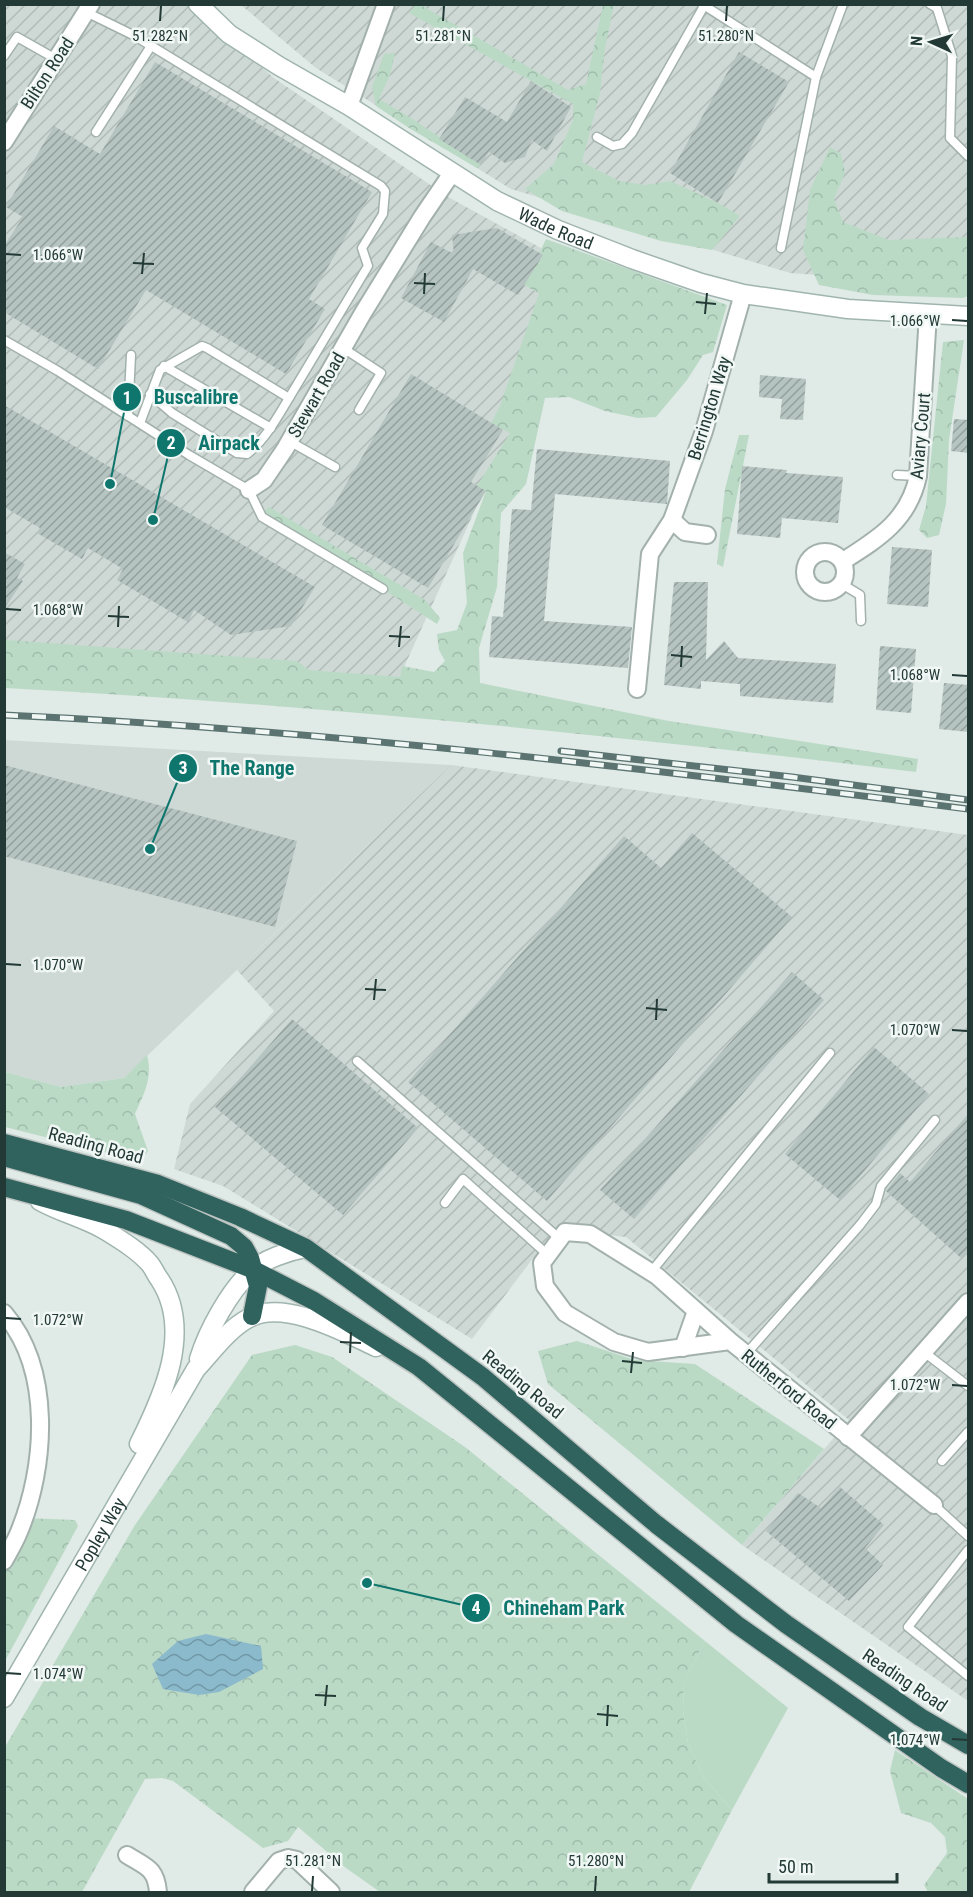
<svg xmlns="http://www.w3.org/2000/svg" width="973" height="1897" viewBox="0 0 973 1897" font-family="'Roboto Condensed',sans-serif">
  <defs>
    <pattern id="industrial-furrows" width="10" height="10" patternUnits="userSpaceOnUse" patternTransform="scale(1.5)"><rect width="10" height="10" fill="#ced9d5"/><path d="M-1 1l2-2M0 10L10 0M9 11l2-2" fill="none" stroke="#b1bbb7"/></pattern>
    <pattern id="forest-crowns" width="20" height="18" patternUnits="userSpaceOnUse" patternTransform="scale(1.5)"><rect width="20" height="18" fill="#badac6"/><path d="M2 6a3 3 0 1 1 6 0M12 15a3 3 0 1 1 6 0" fill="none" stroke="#a0bcab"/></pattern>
    <pattern id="water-waves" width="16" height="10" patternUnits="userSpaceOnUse" patternTransform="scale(1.5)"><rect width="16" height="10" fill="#8bbacc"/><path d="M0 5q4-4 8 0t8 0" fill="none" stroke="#7198a6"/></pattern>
    <pattern id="building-hatch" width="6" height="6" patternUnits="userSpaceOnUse" patternTransform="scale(1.5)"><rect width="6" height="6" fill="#b5c4c0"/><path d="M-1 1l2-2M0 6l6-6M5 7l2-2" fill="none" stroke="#93a09d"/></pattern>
  </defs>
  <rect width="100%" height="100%" fill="#e0eae6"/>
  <!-- built -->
  <path fill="#ced9d5" d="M4,740L451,765L124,1078L61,1087L5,1072Z"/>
  <!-- industrial -->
  <g fill="url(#industrial-furrows)">
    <path d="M4,5H191L274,78L448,197L583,271L391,696L5,671Z"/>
    <path d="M241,5H968V286L790,273L511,189L316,68Z"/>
    <path d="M451,765L968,835V1701L742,1545L849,1420L626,1237L555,1229L472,1339L223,1186L174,1169L190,1104L274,1011L237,970Z"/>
  </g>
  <!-- forest -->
  <g fill="url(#forest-crowns)">
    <path d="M416,5H421L568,90L586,84L603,5H614L605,48L600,93L582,162L619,181L646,185L670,181L718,203L740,216L712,250L661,241L562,211L525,189L554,164L573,120V104L409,13Z"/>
    <path d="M395,53L390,75L379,99L414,120L481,165L477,168L409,128L376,106L372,87L384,54Z"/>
    <path d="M830,147L841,154L845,173L834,199L843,222L889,240L968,237V296L963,298L873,295L819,285L803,250L810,190Z"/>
    <path d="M546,239L727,305L713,352L703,355L687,380L656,417L638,418L605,411L569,397L545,398L526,484L501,513L497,587L479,648L480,683L669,721L918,759L916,772C613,735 309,704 5,688L4,640H7L297,661L309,670L400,677L402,666L434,672L445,661L439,650L437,634L457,630L467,603L463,553L486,491L477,486L510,433L491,423L500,406L539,293L524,285Z"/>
    <path d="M964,340L949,440L946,504L939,535L927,538L919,530L926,506L943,342Z"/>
    <path d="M739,435H749L723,567L717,564L725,489Z"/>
    <path d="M269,507L425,600L440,618L437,624L264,512Z"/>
    <path d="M147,1055C153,1078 144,1094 135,1114L148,1151L140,1161L5,1127V1072L61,1087L124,1078Z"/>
    <path d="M577,1341L635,1360L695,1364L824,1449L742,1545L548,1384L538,1351Z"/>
    <path d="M295,1345L332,1357L465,1447L705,1641L684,1682L683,1711L688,1743L704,1778L732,1810L689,1892H380L346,1868L298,1827L288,1841L263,1848L173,1781L162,1778L145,1779L82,1892H5V1747L135,1525L252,1355Z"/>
    <path d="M24,1518L75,1520L78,1526L5,1661V1558Z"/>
    <path d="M895,1750L968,1799V1892H928L924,1885L947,1853L945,1837L931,1823L901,1813L890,1771Z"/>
  </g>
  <!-- pitch -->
  <path fill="#badac6" d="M705,1641L788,1708L732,1810L704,1778L688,1743L683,1711L684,1682Z"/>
  <!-- water -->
  <path fill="url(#water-waves)" d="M206,1634L261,1646L263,1669L219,1692L199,1695L163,1689L152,1664L178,1641Z"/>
  <!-- building -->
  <g fill="url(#building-hatch)">
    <path d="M739,52L789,82L718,203L670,173Z"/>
    <path d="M155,62L372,192L309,299L325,309L286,374L146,290L98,369L4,312V246L23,217L6,207L54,126L100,154Z"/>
    <path d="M531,81L571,107L547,151L532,140L525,157L505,163L489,152L481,165L439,139L465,97L507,122Z"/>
    <path d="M497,228L543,255L518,295L473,269L444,322L401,298L431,242L454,254L452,235Z"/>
    <path d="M411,374L503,430L471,482L486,491L428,588L322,525Z"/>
    <path d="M760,375L806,379L803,420L780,419L782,399L759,397Z"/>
    <path d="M4,405L315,587L291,626L231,635L194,610L188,622L117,580L123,569L88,548L82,559L37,533L40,528L4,507Z"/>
    <path d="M954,419L969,420V453L951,451Z"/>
    <path d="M537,449L670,461L667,504L555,494L544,621L632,627L628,668L489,657L492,616L503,617L512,509L531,510Z"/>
    <path d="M742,466L787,470L786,473L843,477L838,523L782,518L780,538L737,534Z"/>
    <path d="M892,547L932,550L928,607L887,604Z"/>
    <path d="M4,552L25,564L17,578L23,581L4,609Z"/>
    <path d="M674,582H708L706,660L724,641L738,658L836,664L833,703L740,696V684L701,681V689L664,685Z"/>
    <path d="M880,646L916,649L911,713L876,710Z"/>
    <path d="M944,683L969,685V732L939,729Z"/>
    <path d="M4,765L297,841L275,927L4,856Z"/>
    <path d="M692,833L792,917L547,1201L408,1082L624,836L661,868Z"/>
    <path d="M792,972L824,1000L634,1219L600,1190Z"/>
    <path d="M292,1019L418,1128L343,1215L215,1107Z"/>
    <path d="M874,1047L929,1094L840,1200L785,1154Z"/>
    <path d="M969,1113V1249L961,1258L886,1191L900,1173L910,1182Z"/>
    <path d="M840,1487L884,1525L865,1548L883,1565L849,1601L766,1531L798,1493L821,1508Z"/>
  </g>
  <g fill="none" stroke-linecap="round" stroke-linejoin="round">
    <!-- lane casing -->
    <g stroke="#a3b1ad" stroke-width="11">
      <g id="lane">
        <path d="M702,4L816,77"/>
        <path d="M930,4L937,8L952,56L950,138L968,156"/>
        <path d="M86,12L135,36L381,186L385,191L383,214L362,248L368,266L289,398L207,348L202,346L160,370L140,423"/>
        <path d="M4,56L17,37L56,59"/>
        <path d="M96,132L151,46"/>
        <path d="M597,137L613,146L622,144L632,133L704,6"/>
        <path d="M781,248L816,77L843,4"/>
        <path d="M4,340L58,371L189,455L249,490L262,517L383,589"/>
        <path d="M343,348L381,373L359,410"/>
        <path d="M164,366L271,428"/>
        <path d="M150,394L172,413L237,453L247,454C265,440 277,418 289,398"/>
        <path d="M128,416L131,355"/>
        <path d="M289,441L335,467"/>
        <path d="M897,475L918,476"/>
        <path d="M842,584L860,595L861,621"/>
        <path d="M357,1061L560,1239"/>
        <path d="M445,1203L463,1179L548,1255"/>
        <path d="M651,1272L830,1053"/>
        <path d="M924,1352L968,1386"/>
        <path d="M746,1354L860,1225L876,1204L881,1186L935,1120"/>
        <path d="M942,1461L968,1432"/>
        <path d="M934,1505L968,1536"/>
        <path d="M968,1550L908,1627L968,1676"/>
      </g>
    </g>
    <!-- street casing -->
    <g stroke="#a3b1ad" stroke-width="20">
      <g id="street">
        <path d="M349,106L386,4"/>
        <path d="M4,142L91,4"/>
        <path d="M249,490L264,480L285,449L363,313L422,217L452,173"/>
        <path d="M672,520L685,532L707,535"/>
        <circle cx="825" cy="572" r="20"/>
        <path d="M843,561C878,539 909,520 918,476L928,314"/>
        <path d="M637,689L650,554L672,520L704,431L743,294"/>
        <path d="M4,1313C53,1370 46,1467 19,1532C15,1542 9,1552 4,1561"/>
        <path d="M730,1341L648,1352L614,1342L565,1313L545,1286L542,1263L565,1232L590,1234L657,1276L730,1341L934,1505"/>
        <path d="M683,1348L696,1311"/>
        <path d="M848,1437L968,1302"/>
        <path d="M127,1855C146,1867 156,1868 158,1892"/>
        <path d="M253,1892L279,1861L288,1858L297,1860L331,1892"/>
      </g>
    </g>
    <!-- secondary casing -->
    <g stroke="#a0b5af" stroke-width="21">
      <g id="secondary">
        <path id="s1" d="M198,4L229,34L279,66L349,106L497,201L558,230L632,259L701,283L743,294L848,309L968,316"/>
        <path d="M40,1201C60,1212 83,1218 103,1229C119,1239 138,1250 150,1264C154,1269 156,1275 160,1280C193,1331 163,1396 139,1444"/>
        <path d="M199,1359C208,1330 229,1292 251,1271C264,1259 289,1251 306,1248"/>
        <path id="s2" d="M4,1698L196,1369C212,1352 228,1329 249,1318C284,1299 344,1332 376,1347"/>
      </g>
    </g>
    <!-- highway casing -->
    <g stroke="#bdc4c2" stroke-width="21">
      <g id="highway">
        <path d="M4,1143L158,1184L240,1217L306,1248L483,1377L656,1524L786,1624L920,1717L968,1745"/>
        <path d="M4,1157L141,1195L231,1236L244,1247L250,1258L258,1286L252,1316"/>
        <path d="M4,1187L126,1220L252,1269L314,1301L419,1367L736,1624L941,1768L968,1784"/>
      </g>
    </g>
    <!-- lane -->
    <use href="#lane" stroke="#fff" stroke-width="8"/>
    <!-- street -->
    <use href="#street" stroke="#fff" stroke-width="16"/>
    <!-- secondary -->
    <use href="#secondary" stroke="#fff" stroke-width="18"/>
    <!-- highway -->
    <use href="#highway" stroke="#30635e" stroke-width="18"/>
    <!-- rail casing -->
    <g stroke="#5c7471" stroke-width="7">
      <g id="rail">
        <path d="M4,715C327,730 648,769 968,809"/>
        <path d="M561,751L792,777L968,800"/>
      </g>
    </g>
    <!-- rail -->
    <use href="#rail" stroke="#f0f7f4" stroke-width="4.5" stroke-dasharray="14" stroke-linecap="butt"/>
  </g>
  <!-- ticks -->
  <path fill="none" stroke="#223935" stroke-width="2" d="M160,21L161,6M443,21L444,6M726,21L727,6M6,254L21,255M133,263L154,264M142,274L144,253M414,283L435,284M424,294L425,273M696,302L716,304M705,314L707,293M952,320L967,321M6,609L21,610M108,616L129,617M118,627L119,606M389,636L410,637M399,647L401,626M671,655L692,657M681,667L682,646M952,675L967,676M6,964L21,965M365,989L386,990M374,1000L376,979M646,1008L667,1010M656,1020L657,999M952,1030L967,1031M6,1318L21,1319M340,1342L361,1343M350,1353L351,1332M622,1361L642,1363M631,1373L633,1352M952,1385L967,1386M6,1673L21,1674M315,1695L336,1696M325,1706L327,1685M597,1714L618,1716M607,1726L608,1705M952,1739L967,1740M312,1891L313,1876M595,1891L596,1876"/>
  <g text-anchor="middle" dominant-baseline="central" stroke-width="5" stroke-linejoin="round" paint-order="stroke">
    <!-- street labels -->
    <g font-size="18" fill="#223935" stroke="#f0f7f4">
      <text transform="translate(47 73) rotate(-57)">Bilton Road</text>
      <text stroke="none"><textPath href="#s1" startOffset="424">Wade Road</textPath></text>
      <text transform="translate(316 395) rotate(-60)">Stewart Road</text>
      <text transform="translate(709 408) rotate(-73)">Berrington Way</text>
      <text transform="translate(920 436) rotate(-85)">Aviary Court</text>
      <text transform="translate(96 1145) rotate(15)">Reading Road</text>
      <text transform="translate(523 1384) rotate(39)">Reading Road</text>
      <text transform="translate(789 1389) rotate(39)">Rutherford Road</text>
      <text stroke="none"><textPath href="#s2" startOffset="190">Popley Way</textPath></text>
      <text transform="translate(905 1680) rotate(34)">Reading Road</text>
    </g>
  </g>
  <g font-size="15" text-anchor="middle" fill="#223935" stroke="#f0f7f4" stroke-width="5" stroke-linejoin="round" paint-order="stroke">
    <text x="160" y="41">51.282°N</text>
    <text x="443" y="41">51.281°N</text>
    <text x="726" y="41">51.280°N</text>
    <text x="58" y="260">1.066°W</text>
    <text x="915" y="326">1.066°W</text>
    <text x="58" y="615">1.068°W</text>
    <text x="915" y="680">1.068°W</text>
    <text x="58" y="970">1.070°W</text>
    <text x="915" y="1035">1.070°W</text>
    <text x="58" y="1325">1.072°W</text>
    <text x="915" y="1390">1.072°W</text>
    <text x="58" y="1679">1.074°W</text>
    <text x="915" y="1745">1.074°W</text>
    <text x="313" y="1866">51.281°N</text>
    <text x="596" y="1866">51.280°N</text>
  </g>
  <!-- callouts -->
  <path fill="none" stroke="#0f766e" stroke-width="2" d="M110 484L127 397M153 520L171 443M150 849L183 768M367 1583L476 1608"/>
  <g fill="#0f766e" stroke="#f0f7f4" stroke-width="2">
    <circle cx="110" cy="484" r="6"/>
    <circle cx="153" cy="520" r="6"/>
    <circle cx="150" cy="849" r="6"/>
    <circle cx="367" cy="1583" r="6"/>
    <circle cx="127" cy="397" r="15"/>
    <circle cx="171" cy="443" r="15"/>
    <circle cx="183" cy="768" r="15"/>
    <circle cx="476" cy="1608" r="15"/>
  </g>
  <g font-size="18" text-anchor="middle" font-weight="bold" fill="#fff">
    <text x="127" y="404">1</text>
    <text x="171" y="449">2</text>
    <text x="183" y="774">3</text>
    <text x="476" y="1614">4</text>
  </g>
  <g font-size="20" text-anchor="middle" font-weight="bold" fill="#0f766e" stroke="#f0f7f4" stroke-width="5" stroke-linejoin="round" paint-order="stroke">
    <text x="196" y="404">Buscalibre</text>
    <text x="229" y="450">Airpack</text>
    <text x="252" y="775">The Range</text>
    <text x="564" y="1615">Chineham Park</text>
  </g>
  <!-- border -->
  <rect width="973" height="1897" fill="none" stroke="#223935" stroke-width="12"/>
  <!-- north arrow -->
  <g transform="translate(931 42) rotate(274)" stroke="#f0f7f4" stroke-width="4.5" paint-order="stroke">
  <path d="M0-4.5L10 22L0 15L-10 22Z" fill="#223935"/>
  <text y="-9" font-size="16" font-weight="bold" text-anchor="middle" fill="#223935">N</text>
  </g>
  <!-- scale -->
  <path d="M769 1873v9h128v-9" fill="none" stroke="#223935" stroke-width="3"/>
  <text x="778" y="1873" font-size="18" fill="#223935" stroke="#f0f7f4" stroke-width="4.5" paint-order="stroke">50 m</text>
</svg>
